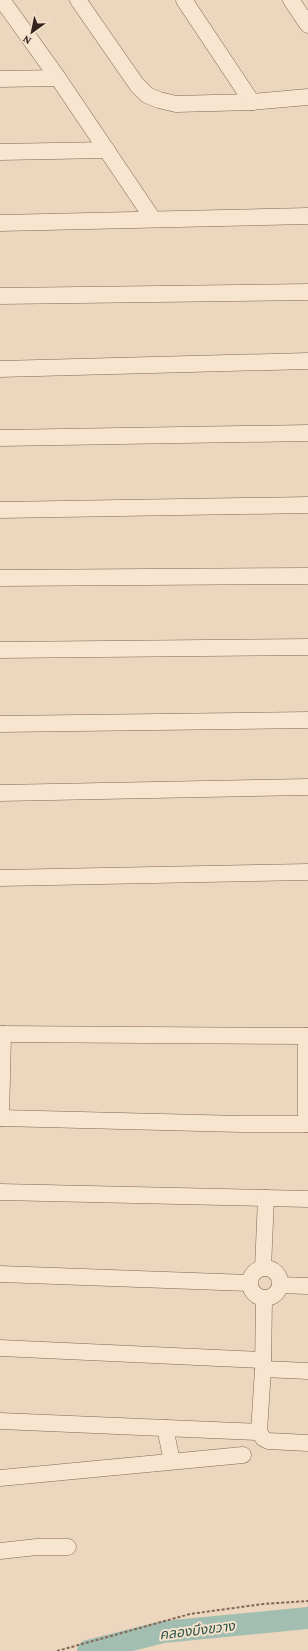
<svg xmlns="http://www.w3.org/2000/svg" width="308" height="1651" viewBox="0 0 308 1651" font-family="'Crimson Pro','Noto Sans Thai',serif">
  <rect width="100%" height="100%" fill="#ecd6be"/>
  <g fill="none" stroke-linecap="round" stroke-linejoin="round">
    <!-- river -->
    <path stroke="#a1beb0" stroke-width="22" d="M88,1651L163,1632L308,1618"/>
    <!-- minor casing -->
    <g stroke="#846757" stroke-width="17">
      <g id="minor">
        <path d="M2,0L58,78L153,219"/>
        <path d="M78,0L137,85L147,95L159,100L176,104L252,102L308,97"/>
        <path d="M184,0L252,102"/>
        <path d="M291,0L308,25"/>
        <path d="M0,79L58,78"/>
        <path d="M0,152L107,150"/>
        <path d="M0,223L308,216"/>
        <path d="M0,296L308,292"/>
        <path d="M0,369L308,361"/>
        <path d="M0,438L308,433"/>
        <path d="M0,510L308,505"/>
        <path d="M0,578L308,576"/>
        <path d="M0,650L308,647"/>
        <path d="M0,724L308,720"/>
        <path d="M0,793L308,787"/>
        <path d="M0,878L308,872"/>
        <path d="M0,1034L308,1036"/>
        <path d="M0,1118L241,1124H308"/>
        <path d="M1,1118L3,1034"/>
        <path d="M306,1124V1036"/>
        <path d="M0,1192L308,1199"/>
        <circle cx="265" cy="1283" r="15"/>
        <path d="M263,1268L266,1198"/>
        <path d="M0,1274L249,1283"/>
        <path d="M280,1285L308,1286"/>
        <path d="M264,1298L263,1369L259,1432L263,1438L268,1441L308,1443"/>
        <path d="M0,1348L263,1360"/>
        <path d="M263,1369L308,1371"/>
        <path d="M0,1421L259,1432"/>
        <path d="M165,1428L172,1461"/>
        <path d="M0,1478L243,1455"/>
        <path d="M0,1551L37,1547H68"/>
      </g>
    </g>
    <!-- path -->
    <path stroke="#846757" stroke-width="2" stroke-dasharray="3 2" stroke-linecap="butt" d="M57,1651L190,1614L263,1604L308,1601"/>
    <!-- minor -->
    <use href="#minor" stroke="#f7e5d0" stroke-width="16"/>
  </g>
  <g text-anchor="middle" dominant-baseline="central" stroke-width="4" stroke-linejoin="round" paint-order="stroke">
    <!-- water labels -->
    <g font-size="14" font-style="italic" fill="#2b5349" stroke="#f4e2cd">
      <text transform="translate(197 1630) rotate(-7)">คลองบึงขวาง</text>
    </g>
  </g>
  <!-- north arrow -->
  <g transform="translate(32 32) rotate(213)" stroke="#f4e2cd" stroke-width="3" paint-order="stroke">
  <path d="M0-3L7 15L0 10L-7 15Z" fill="#33231c"/>
  <text y="-6" font-size="11" font-weight="bold" text-anchor="middle" fill="#33231c">N</text>
  </g>
</svg>
